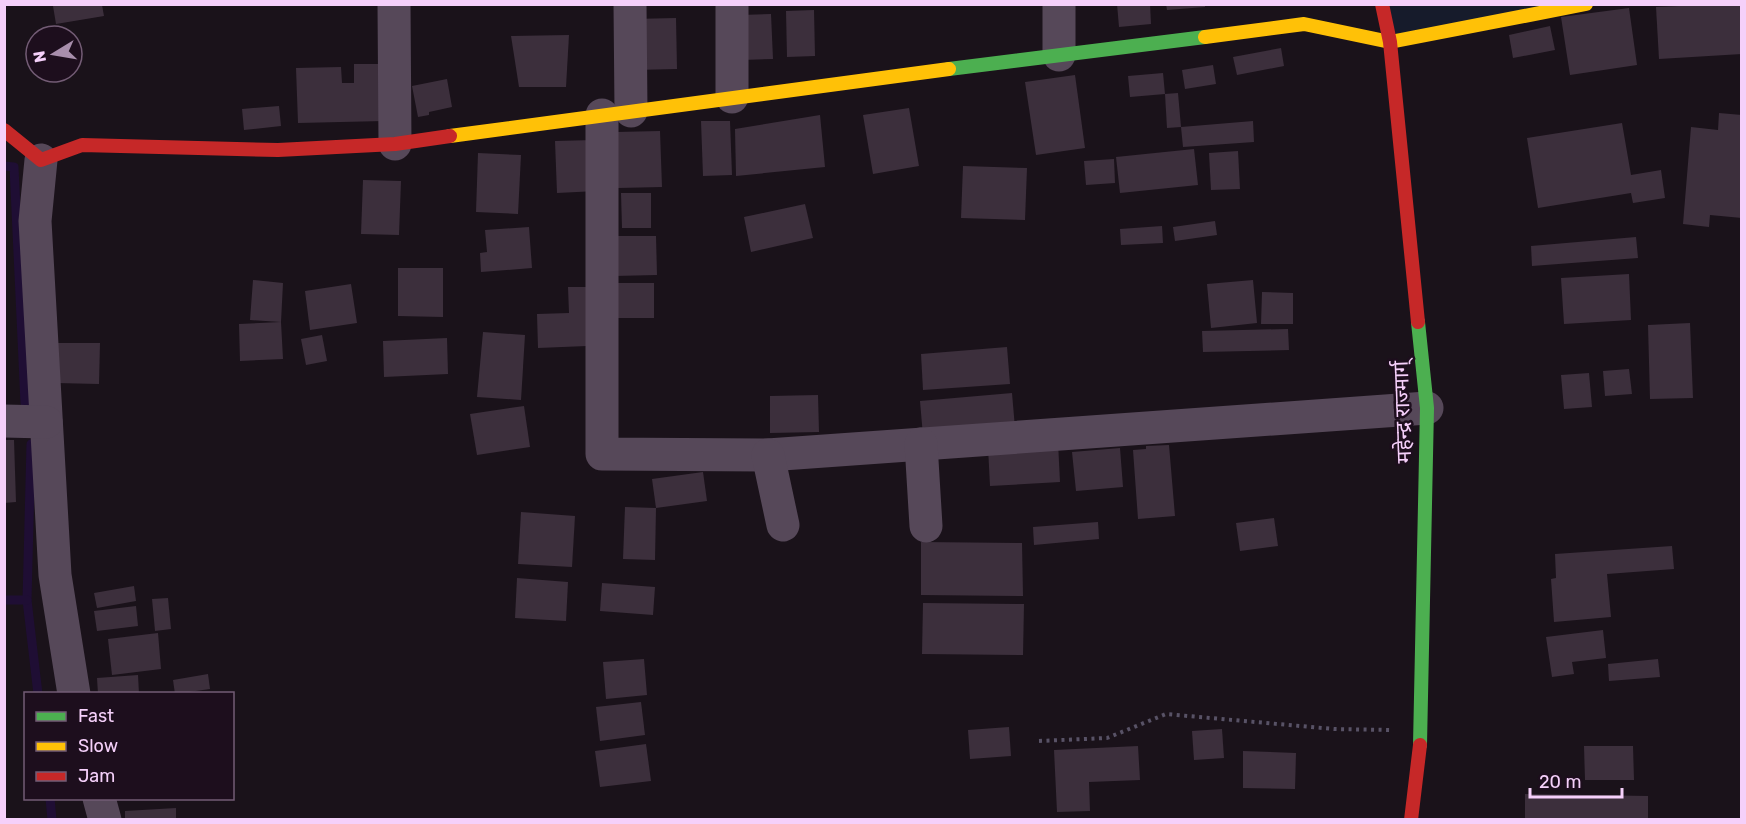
<svg xmlns="http://www.w3.org/2000/svg" width="1746" height="824" viewBox="0 0 1746 824" font-family="Rubik,'Noto Sans Devanagari',sans-serif">
  <rect width="100%" height="100%" fill="#1a121a"/>
  <!-- green -->
  <path fill="#161b2b" d="M1382,4L1586,5L1390,42Z"/>
  <g fill="none" stroke-linecap="round" stroke-linejoin="round">
    <!-- stream -->
    <g stroke="#1f0e34" stroke-width="9">
      <path d="M4,166L14,167L25,403"/>
      <path d="M31,444L27,600L38,694"/>
      <path d="M4,600H27"/>
      <path d="M50,798L52,820"/>
    </g>
  </g>
  <!-- building -->
  <g fill="#3c2f3c">
    <path d="M1117,4H1150L1151,24L1119,27Z"/>
    <path d="M1166,4H1205V7L1167,10Z"/>
    <path d="M60,5H102L104,16L56,24L53,6Z"/>
    <path d="M1703,5H1742V54L1659,59L1656,7Z"/>
    <path d="M1629,8L1637,65L1570,75L1561,17Z"/>
    <path d="M814,10L815,56L787,57L786,11Z"/>
    <path d="M771,14L773,59L742,60L740,15Z"/>
    <path d="M676,18L677,69L634,70L633,19Z"/>
    <path d="M1550,26L1555,50L1513,58L1509,35Z"/>
    <path d="M569,35L566,87H519L511,36Z"/>
    <path d="M1281,48L1284,66L1237,75L1233,57Z"/>
    <path d="M354,64H382L384,121L298,123L296,68L341,67L342,83H354Z"/>
    <path d="M1213,65L1216,84L1185,89L1182,70Z"/>
    <path d="M1163,73L1165,94L1130,97L1128,76Z"/>
    <path d="M1075,75L1085,148L1036,155L1025,82Z"/>
    <path d="M447,79L452,107L429,112V115L418,117L412,86Z"/>
    <path d="M1178,93L1181,127L1167,128L1165,94Z"/>
    <path d="M279,106L281,126L244,130L242,109Z"/>
    <path d="M909,108L919,166L873,174L863,115Z"/>
    <path d="M1719,113L1742,115V218L1710,215L1709,227L1683,224L1691,127L1718,130Z"/>
    <path d="M820,115L825,167L736,176L735,129Z"/>
    <path d="M701,121H730L732,175L703,176Z"/>
    <path d="M1253,121L1254,142L1183,147L1181,127Z"/>
    <path d="M1622,123L1631,175L1661,170L1665,198L1633,203L1631,193L1538,208L1527,138Z"/>
    <path d="M660,131L662,187L618,188L616,132Z"/>
    <path d="M594,140L597,191L557,193L555,141Z"/>
    <path d="M1194,149L1198,185L1120,193L1116,157Z"/>
    <path d="M1238,151L1240,189L1211,190L1209,153Z"/>
    <path d="M478,153L521,155L518,214L476,212Z"/>
    <path d="M1114,159L1115,183L1086,185L1084,161Z"/>
    <path d="M963,166L1027,168L1025,220L961,218Z"/>
    <path d="M363,180L401,181L399,235L361,234Z"/>
    <path d="M621,193H651V228H622Z"/>
    <path d="M805,204L813,238L751,252L744,217Z"/>
    <path d="M1215,221L1217,235L1175,241L1173,227Z"/>
    <path d="M1162,226L1163,243L1121,245L1120,229Z"/>
    <path d="M529,227L532,268L481,272L480,253L487,252L485,230Z"/>
    <path d="M613,236H656L657,275L614,276Z"/>
    <path d="M1636,237L1638,258L1532,266L1531,246Z"/>
    <path d="M398,268H443V317L398,316Z"/>
    <path d="M1629,274L1631,320L1564,324L1561,278Z"/>
    <path d="M253,280L283,283L281,322L283,359L240,361L239,324L281,322L250,320Z"/>
    <path d="M1253,280L1257,323L1211,328L1207,284Z"/>
    <rect x="618" y="283" width="36" height="35"/>
    <path d="M351,284L357,323L310,330L305,291Z"/>
    <path d="M568,287H586L587,346L538,348L537,314L569,313Z"/>
    <path d="M1262,292L1293,293V324H1261Z"/>
    <path d="M1690,323L1693,398L1650,399L1648,325Z"/>
    <path d="M1288,329L1289,350L1203,352L1202,331Z"/>
    <path d="M483,332L525,335L521,400L477,397Z"/>
    <path d="M322,335L327,361L306,365L301,339Z"/>
    <path d="M447,338L448,374L384,377L383,341Z"/>
    <path d="M57,343H100L99,384L56,383Z"/>
    <path d="M1007,347L1010,384L923,390L921,354Z"/>
    <path d="M1629,369L1632,394L1605,396L1603,371Z"/>
    <path d="M1589,373L1592,407L1564,409L1561,375Z"/>
    <path d="M1012,393L1015,428L923,436L920,401Z"/>
    <path d="M818,395L819,432L770,433V396Z"/>
    <path d="M524,406L530,447L477,455L470,414Z"/>
    <path d="M4,440H14L16,502L4,503Z"/>
    <path d="M1058,442L1060,482L990,486L988,447Z"/>
    <path d="M1169,445L1175,516L1138,519L1133,450L1146,449V446Z"/>
    <path d="M1120,448L1123,487L1076,491L1072,452Z"/>
    <path d="M703,472L707,501L656,508L652,479Z"/>
    <path d="M625,507L656,508L655,560L623,559Z"/>
    <path d="M521,512L575,516L572,567L518,564Z"/>
    <path d="M1274,518L1278,546L1240,551L1236,523Z"/>
    <path d="M1098,522L1099,539L1034,545L1033,527Z"/>
    <path d="M921,542L1022,543L1023,596L921,595Z"/>
    <path d="M1672,546L1674,569L1607,574L1611,617L1554,622L1551,579L1556,578L1555,554Z"/>
    <path d="M517,578L568,582L566,621L515,618Z"/>
    <path d="M602,583L655,587L653,615L600,611Z"/>
    <path d="M134,586L136,601L97,608L94,593Z"/>
    <path d="M168,598L171,629L155,631L152,599Z"/>
    <path d="M923,603L1024,604L1023,655L922,654Z"/>
    <path d="M136,606L138,626L97,631L94,611Z"/>
    <path d="M1603,630L1606,658L1572,662L1574,674L1552,677L1546,637Z"/>
    <path d="M158,633L161,669L112,675L108,639Z"/>
    <path d="M644,659L647,695L606,699L603,662Z"/>
    <path d="M1658,659L1660,677L1609,681L1608,664Z"/>
    <path d="M208,674L210,689L175,694L173,680Z"/>
    <path d="M138,675L139,694H98L97,678Z"/>
    <path d="M641,702L645,735L600,741L596,707Z"/>
    <path d="M1009,727L1011,756L970,759L968,730Z"/>
    <path d="M1222,729L1224,758L1194,760L1192,731Z"/>
    <path d="M646,744L651,781L600,787L595,751Z"/>
    <path d="M1138,746L1140,780L1089,782L1090,811L1057,812L1054,750Z"/>
    <path d="M1584,746H1633L1634,780H1585Z"/>
    <path d="M1243,751L1296,753L1295,789L1243,788Z"/>
    <path d="M1525,794L1648,796V820H1525Z"/>
    <path d="M176,808V820H125V811Z"/>
  </g>
  <g fill="none" stroke-linecap="round" stroke-linejoin="round">
    <!-- path -->
    <path stroke="#585266" stroke-width="4" stroke-dasharray="3 4.5" stroke-linecap="butt" d="M1039,741L1107,738L1166,714L1334,729L1390,730"/>
    <!-- street -->
    <g stroke="#564859" stroke-width="33">
      <path d="M394,4L395,144"/>
      <path d="M630,4L631,111"/>
      <path d="M1059,55V4"/>
      <path d="M732,97V4"/>
      <path d="M602,115V454L768,455L1427,408"/>
      <path d="M41,160L35,221L55,575L74,694"/>
      <path d="M4,421L46,422"/>
      <path d="M921,444L926,526"/>
      <path d="M768,455L783,525"/>
      <path d="M99,798L105,820"/>
    </g>
    <!-- fast -->
    <g stroke="#4caf50" stroke-width="14">
      <path d="M949,69L1205,37"/>
      <path d="M1418,322L1427,408L1420,745"/>
    </g>
    <!-- slow -->
    <g stroke="#ffc107" stroke-width="14">
      <path d="M1205,37L1304,24L1390,42L1586,4"/>
      <path d="M450,136L949,69"/>
    </g>
    <!-- jam -->
    <g stroke="#c62828" stroke-width="14">
      <path d="M1382,4L1390,42L1418,322"/>
      <path d="M4,130L41,160L82,145L278,150L395,144L450,136"/>
      <path d="M1411,820L1420,745"/>
    </g>
  </g>
  <g text-anchor="middle" dominant-baseline="central" stroke-width="5" stroke-linejoin="round" paint-order="stroke">
    <!-- street labels -->
    <g font-size="21" fill="#f5d0fa" stroke="#1d0e1d">
      <text transform="translate(1402 412) rotate(-92)">महेन्द्र राज्मार्ग्</text>
    </g>
  </g>
  <!-- border -->
  <rect width="1746" height="824" fill="none" stroke="#f5d0fa" stroke-width="12"/>
  <!-- legend -->
  <rect x="24" y="692" width="210" height="108" fill="#1d0e1d" stroke="#735c75" stroke-width="1.5"/>
  <rect x="36" y="712" width="30" height="9" fill="#4caf50" stroke="#735c75" stroke-width="1.5"/>
  <text x="78" y="722" font-size="18" fill="#f5d0fa">Fast</text>
  <rect x="36" y="742" width="30" height="9" fill="#ffc107" stroke="#735c75" stroke-width="1.5"/>
  <text x="78" y="752" font-size="18" fill="#f5d0fa">Slow</text>
  <rect x="36" y="772" width="30" height="9" fill="#c62828" stroke="#735c75" stroke-width="1.5"/>
  <text x="78" y="782" font-size="18" fill="#f5d0fa">Jam</text>
  <!-- north arrow -->
  <g transform="translate(54 54) rotate(259)"><circle r="28" fill="#1d0e1d" stroke="#735c75" stroke-width="1.5"/>
  <path d="M0-4.5L10 22L0 15L-10 22Z" fill="#a88eac"/>
  <text y="-9" font-size="16" font-weight="bold" text-anchor="middle" fill="#f5d0fa">N</text>
  </g>
  <!-- scale -->
  <path d="M1530 788v9h92v-9" fill="none" stroke="#f5d0fa" stroke-width="3"/>
  <text x="1539" y="788" font-size="18" fill="#f5d0fa" stroke="#1d0e1d" stroke-width="4.5" paint-order="stroke">20 m</text>
</svg>
